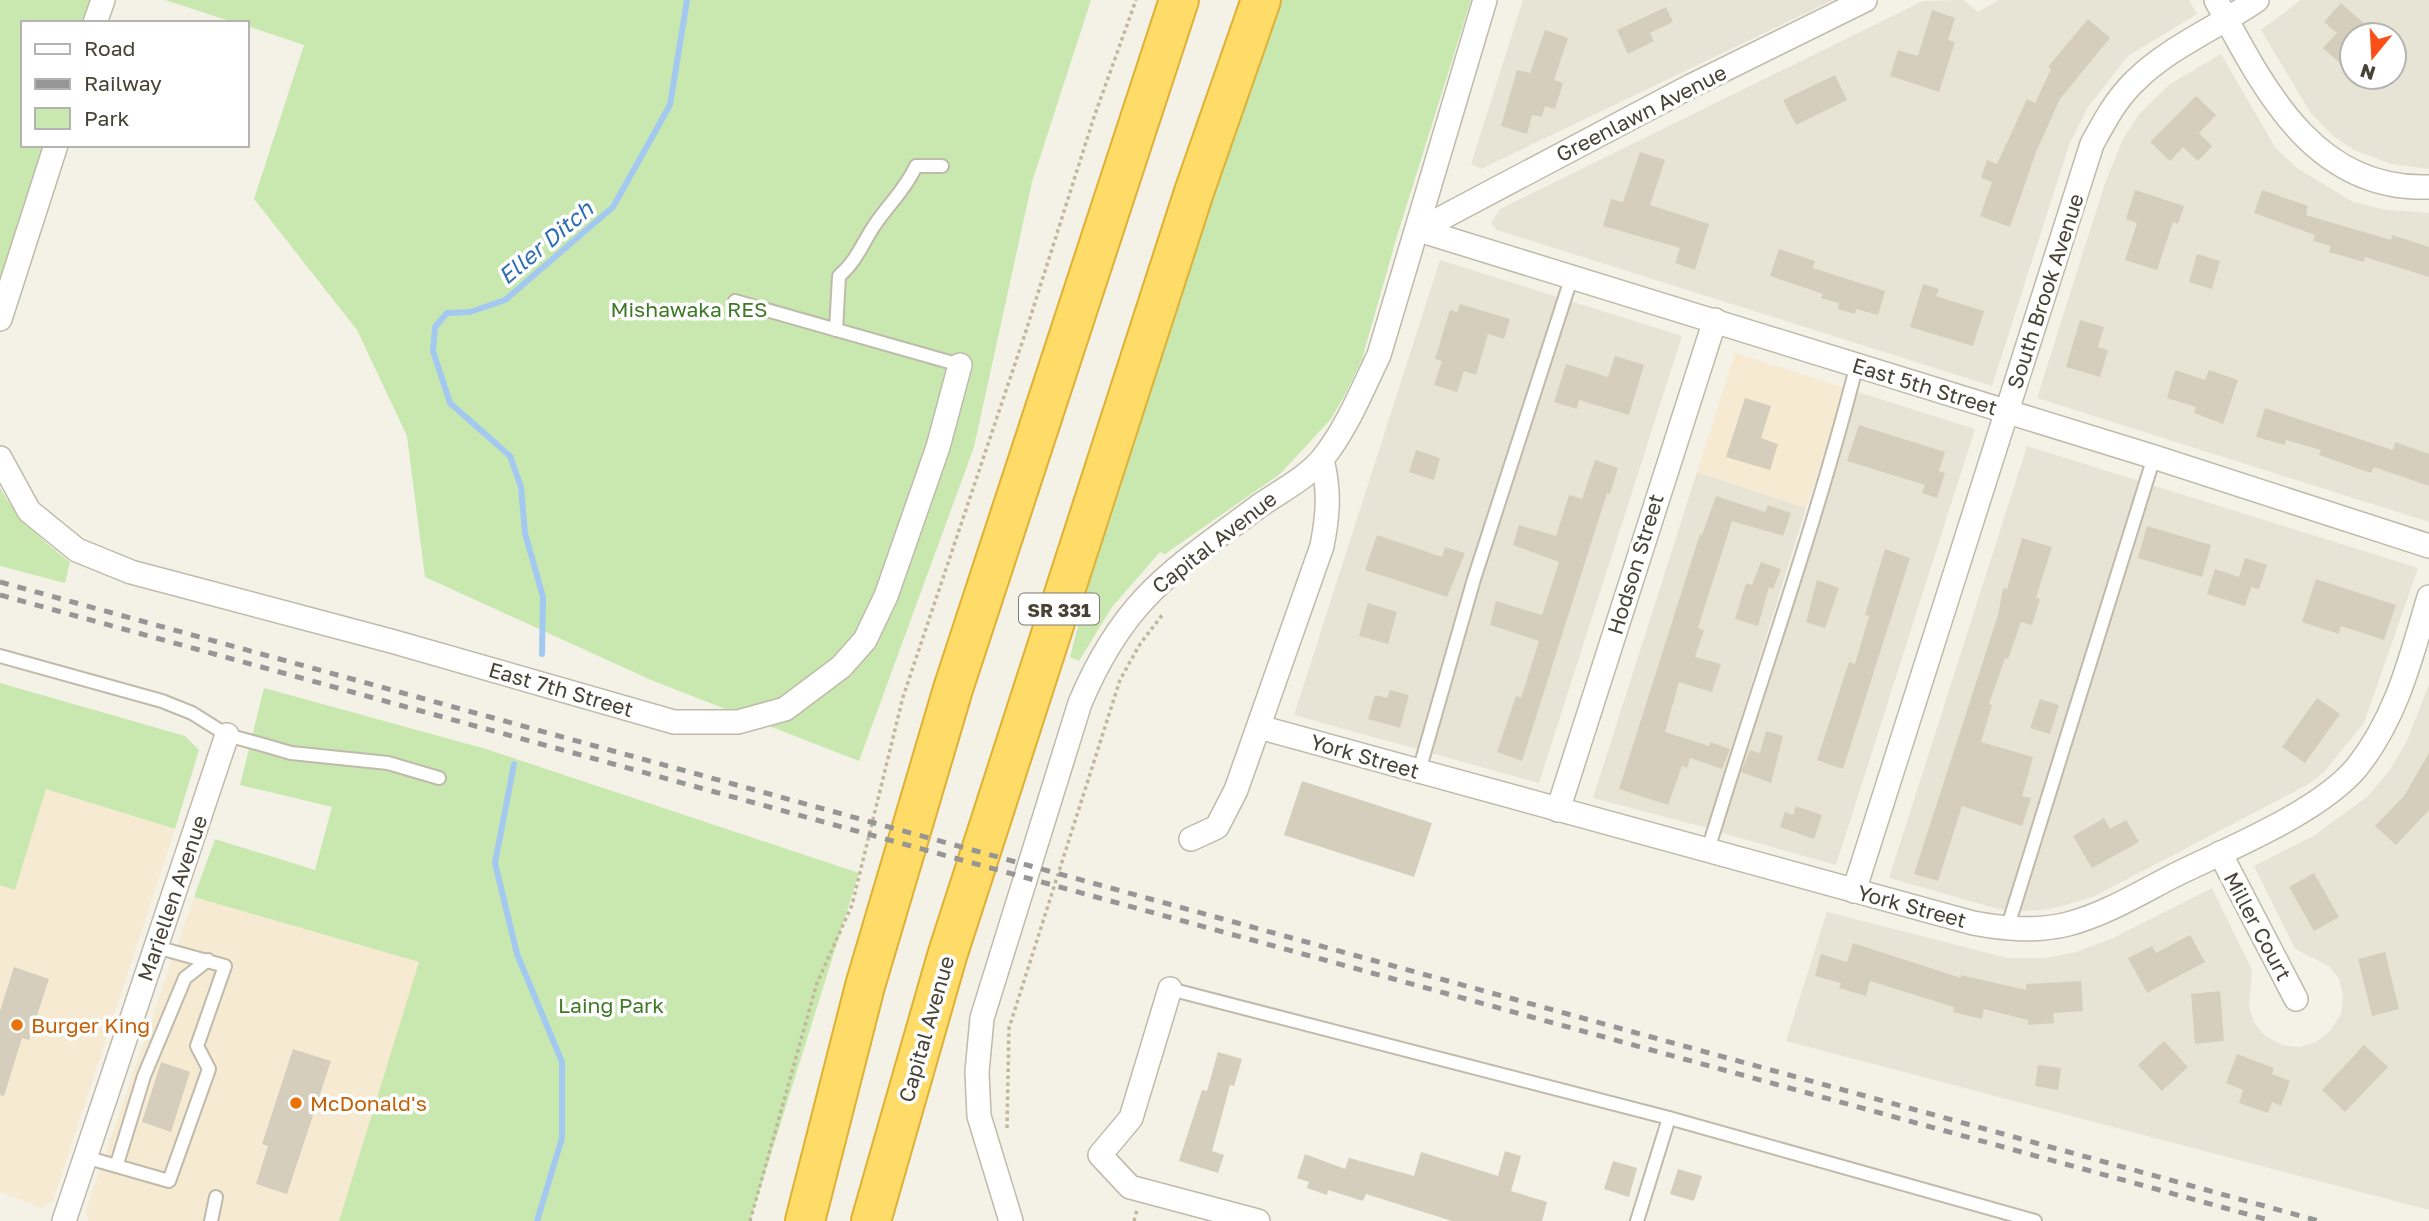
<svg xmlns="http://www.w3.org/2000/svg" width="2429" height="1221" viewBox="0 0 2429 1221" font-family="'Golos Text',sans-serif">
  <rect width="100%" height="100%" fill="#f4f1e7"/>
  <!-- residential -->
  <g fill="#e8e4d5" fill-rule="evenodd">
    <path d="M1523,0H1833L1481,169L1471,164Z"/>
    <path d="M1964,0L1978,12L1999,0H2189L2197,14L2128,56L2088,107L2069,145L1992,386L1497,230L1491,223L1500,209L1923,1Z"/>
    <path d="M2301,0H2429V169L2391,164L2354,150L2334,137L2310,112L2261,30ZM2352,35H2394V77H2352Z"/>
    <path d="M2221,54L2275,147L2297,168L2353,202L2387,210L2429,213V522L2037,398L2105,183L2123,139L2139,114L2170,84Z"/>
    <path d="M1440,260L1682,336L1539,783L1294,715Z"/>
    <path d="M1858,392L1975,429L1836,865L1719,832Z"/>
    <path d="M2027,446L2418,568L2364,723L2324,772L2307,785L2093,897L2050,909L2024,911L1998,909L1889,878Z"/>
    <path d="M1697,472L1806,508L1707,828L1593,798Z"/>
    <path d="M2429,684V1210L1786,1041L1827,912L2008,958H2046L2076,952L2113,938L2212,888L2252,970L2249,1007L2254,1022L2265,1036L2283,1045L2299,1047L2316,1042L2330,1031L2341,1014L2343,996L2339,979L2329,966L2295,949L2254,866L2315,835L2368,796L2389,771L2407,741Z"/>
  </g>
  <!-- commercial -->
  <g fill="#f6ead2">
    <path d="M1735,353L1846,388L1806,508L1697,472Z"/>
    <path d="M46,789L175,829L53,1201L41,1208L0,1192V885L15,889Z"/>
    <path d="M194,897L420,962L339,1221H88L86,1210Z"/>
  </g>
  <!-- green -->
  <g fill="#c9e8b0">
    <path d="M0,0H90L82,23H23V145H43L0,279Z"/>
    <path d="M165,0H1091L1032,182L974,447L859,761L651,680L425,577L407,436L357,330L254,199L304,45L247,26V23H236Z"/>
    <path d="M1278,0H1471L1397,236L1362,359L1347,391L1331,419L1280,474L1165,554L1160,552L1112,607L1079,661L1070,657L1114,486Z"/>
    <path d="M0,488C17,519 42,540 70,562L65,583L0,566Z"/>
    <path d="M0,683L185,736L199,750L175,829L46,789L15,890L0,885Z"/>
    <path d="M264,688L486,749L859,873L750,1221H339L419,962L194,897L215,839L315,870L332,807L240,785Z"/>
  </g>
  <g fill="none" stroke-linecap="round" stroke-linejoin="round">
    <!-- stream -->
    <g stroke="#a3c9f1" stroke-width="6">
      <path d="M542,654L543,597L525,533L521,487L510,456L450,403L433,351L435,327L447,313L470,312L505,300L613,207L670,105L687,0"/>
      <path d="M514,764L495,863L517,954L562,1062V1138L537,1221"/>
    </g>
  </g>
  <!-- building -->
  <g fill="#d5cebc">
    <path d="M2341,3L2377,35H2352V74L2323,48L2337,33L2324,22Z"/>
    <path d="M1666,7L1673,22L1650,33L1654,41L1628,54L1617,30Z"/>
    <path d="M1932,10L1955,18L1948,40L1955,42L1939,92L1890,76L1898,50L1918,56Z"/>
    <path d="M2088,19L2110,38L2060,99L2036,152L2010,227L1980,216L1992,182L1981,178L1987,160L1997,164L2027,99L2035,103L2051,69L2048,67Z"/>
    <path d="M1545,30L1568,38L1554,80L1563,83L1555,109L1545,106L1542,117L1532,115L1527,134L1501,126L1517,70L1530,73Z"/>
    <path d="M1835,75L1847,100L1796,125L1783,100Z"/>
    <path d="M2196,96L2216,115L2199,133L2212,146L2198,161L2183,147L2170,161L2150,142Z"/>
    <path d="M1640,152L1665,160L1650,205L1709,224L1695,270L1675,263L1680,248L1603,226L1611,199L1623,202Z"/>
    <path d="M2135,190L2184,206L2178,224L2173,222L2157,270L2125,260L2137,223L2126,219Z"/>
    <path d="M2262,190L2308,206L2306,215L2391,240L2392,235L2429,247V277L2365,257L2364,262L2329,252L2331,246L2313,241L2315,235L2254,213Z"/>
    <path d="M1779,249L1815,261L1813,268L1885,291L1878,315L1856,309L1855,314L1838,309L1839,303L1821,298L1823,294L1770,276Z"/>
    <path d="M2197,254L2220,261L2212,289L2189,282Z"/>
    <path d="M1923,284L1939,289L1936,296L1984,311L1973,346L1910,327Z"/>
    <path d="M1460,304L1510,319L1504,339L1488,334L1476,375L1464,371L1457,392L1434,385L1442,361L1435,359L1450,310L1457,312Z"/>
    <path d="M2080,320L2104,327L2098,347L2108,350L2100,377L2066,367Z"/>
    <path d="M1615,356L1644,365L1629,415L1579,400L1577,409L1554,402L1566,364L1608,377Z"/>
    <path d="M2175,370L2205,380L2209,370L2238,380L2223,424L2194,413L2196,407L2167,398Z"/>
    <path d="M1745,398L1771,406L1761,438L1778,444L1770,470L1726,457Z"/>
    <path d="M2265,408L2393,450L2395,442L2429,454V486L2374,467L2371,473L2319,455L2321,450L2286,440L2285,445L2256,437Z"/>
    <path d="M1859,425L1945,452L1939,471L1945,473L1937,498L1922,493L1925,485L1847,461Z"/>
    <path d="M1416,450L1440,458L1434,480L1409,472Z"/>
    <path d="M1595,460L1618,468L1610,494L1607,493L1522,761L1497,752L1516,696L1521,698L1539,641L1490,625L1496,601L1542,615L1559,562L1513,545L1519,525L1556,536L1569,495L1582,499Z"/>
    <path d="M1716,496L1765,512L1768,505L1791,513L1783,536L1732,521L1698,628L1704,630L1695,657L1721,664L1712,692L1679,682L1665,732L1709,746L1710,742L1730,749L1722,769L1690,758L1687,768L1682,766L1668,805L1619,789L1700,534L1702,535Z"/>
    <path d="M2147,526L2211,545L2202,577L2138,558Z"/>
    <path d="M1377,535L1442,557L1445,547L1465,553L1447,597L1365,570Z"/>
    <path d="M2022,538L2052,547L2036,598L2040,599L2032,625L2021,622L2008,659L2005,658L1989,704L1992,705L1981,742L2033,757L2022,796L2031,798L2022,826L1962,806L1938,881L1914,874L1998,615L2003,588L2007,589Z"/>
    <path d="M1885,549L1910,558L1843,769L1817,760L1849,662L1855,664L1869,616L1865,615Z"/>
    <path d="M2245,558L2267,565L2259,589L2251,587L2245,606L2207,594L2215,569L2239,577Z"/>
    <path d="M1761,562L1781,569L1773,589L1769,587L1758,626L1735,619L1746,583L1752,585Z"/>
    <path d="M2316,579L2396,605L2384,640L2341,626L2339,634L2302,622Z"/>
    <path d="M1817,580L1839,588L1825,628L1806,622Z"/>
    <path d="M1368,603L1397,612L1388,644L1359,636Z"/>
    <path d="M1390,690L1409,695L1400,728L1368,719L1375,695L1387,698Z"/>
    <path d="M2317,698L2340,714L2305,763L2282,747Z"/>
    <path d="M2040,699L2059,705L2050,734L2030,728Z"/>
    <path d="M1766,731L1783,736L1771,783L1741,772L1750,750L1760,753Z"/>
    <path d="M2429,753V810L2396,845L2375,826L2404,796Z"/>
    <path d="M1302,781L1432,823L1414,877L1284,835Z"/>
    <path d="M1796,806L1822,815L1814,839L1780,827L1785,812L1793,815Z"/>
    <path d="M2104,818L2110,829L2126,820L2139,842L2092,868L2073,836Z"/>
    <path d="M2314,873L2339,917L2314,931L2289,887Z"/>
    <path d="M2190,935L2205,962L2147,993L2128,958L2152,946L2156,953Z"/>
    <path d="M1853,943L1961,978V975L2026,990V984L2081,981L2083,1011L2053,1013L2054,1023L2028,1025V1020L1984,1009L1982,1019L1953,1012L1954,1007L1870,981L1866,996L1839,988L1841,983L1815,976L1821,954L1847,962Z"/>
    <path d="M2385,952L2399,1009L2372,1016L2358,959Z"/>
    <path d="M14,967L49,979L29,1040L22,1038L4,1096L0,1095V1011Z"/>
    <path d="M2220,991L2224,1041L2195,1044L2191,994Z"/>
    <path d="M2164,1041L2188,1067L2162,1091L2138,1065Z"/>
    <path d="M2364,1045L2388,1067L2345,1112L2322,1090Z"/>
    <path d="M293,1049L331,1061L287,1194L256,1184L268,1146L262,1144Z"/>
    <path d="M1218,1052L1242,1059L1234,1086L1230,1085L1212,1151L1224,1155L1218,1173L1179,1161L1202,1090L1207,1091Z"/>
    <path d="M2237,1054L2274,1068L2272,1074L2290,1081L2281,1106L2272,1102L2268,1113L2239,1103L2243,1090L2226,1083Z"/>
    <path d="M161,1062L190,1072L171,1132L142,1122Z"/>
    <path d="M2038,1065L2061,1068L2058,1090L2035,1086Z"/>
    <path d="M1505,1151L1521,1156L1511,1191L1547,1202L1542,1221H1452L1366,1194L1363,1201L1328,1190L1327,1195L1307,1188L1309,1182L1297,1178L1305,1154L1345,1169L1349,1158L1414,1176L1421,1152L1498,1176Z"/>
    <path d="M1613,1161L1637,1168L1629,1197L1604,1189Z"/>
    <path d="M1678,1169L1702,1176L1694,1201L1670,1194Z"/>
  </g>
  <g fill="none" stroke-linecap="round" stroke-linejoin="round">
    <!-- lane casing -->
    <g stroke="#bfbaaa" stroke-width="16">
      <g id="lane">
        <path d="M735,301L960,365"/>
        <path d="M836,330L839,276C856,262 862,244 874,226C888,205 905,190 916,166H942"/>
        <path d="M0,656L162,701L192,713L227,735L260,744L291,753L388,763L439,778"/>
        <path d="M1419,771L1474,579L1572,276"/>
        <path d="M1708,850C1757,688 1815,529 1857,364"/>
        <path d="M2007,929L2154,457"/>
        <path d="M1170,989L1669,1118L2035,1221"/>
        <path d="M85,1157L169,1181L209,1069L197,1046L225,966L156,947"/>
        <path d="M117,1164L144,1076L185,978L208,960"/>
        <path d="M211,1221L216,1197"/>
        <path d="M1637,1221L1669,1118"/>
      </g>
    </g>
    <!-- street casing -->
    <g stroke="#bfbaaa" stroke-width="26">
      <g id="street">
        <path d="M2216,0C2263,87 2313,191 2429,187"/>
        <path d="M95,23L103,0"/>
        <path d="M1419,230L2154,457L2429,546"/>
        <path d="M1419,230L1691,86L1865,0"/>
        <path d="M0,319L56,145"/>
        <path d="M0,458L29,511L77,550L131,572L391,641L674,722H738L785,709L841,667L865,640L886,596L938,447L960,365"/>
        <path d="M1259,727L1973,923C2005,929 2036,932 2068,924C2106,914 2140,893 2175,875C2228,849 2320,812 2357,767C2397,717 2411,657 2429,597"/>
        <path d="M1558,810L1715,320"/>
        <path d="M1191,839L1217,827L1236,790L1322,546C1328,515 1330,491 1322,460"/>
        <path d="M2220,853L2296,999"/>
        <path d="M1854,891L2092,144C2104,122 2116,99 2135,81C2169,47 2218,27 2257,0"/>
        <path d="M1170,989L1131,1118L1100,1155L1130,1187L1258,1221"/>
        <path d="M64,1221L227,735"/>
        <path d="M1011,1221L979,1116L977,1072L982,1018L1080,703C1124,598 1172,571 1259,506C1279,492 1308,477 1323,458C1347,428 1362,390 1379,355L1485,0"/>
      </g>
    </g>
    <!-- highway casing -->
    <g stroke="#deb136" stroke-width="42">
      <g id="highway">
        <path d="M805,1221L865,986L953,689L1179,0"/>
        <path d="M871,1221L947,956L1194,192L1261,0"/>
      </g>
    </g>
    <!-- path -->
    <g stroke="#c1b79b" stroke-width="3.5" stroke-dasharray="3.5 3.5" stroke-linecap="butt">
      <path d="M1007,1128L1009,1028L1120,680L1140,644L1163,614"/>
      <path d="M750,1221L817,983L852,905L903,697L1025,334L1094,117L1136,0"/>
      <path d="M1134,1221L1137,1210"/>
    </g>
    <!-- lane -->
    <use href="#lane" stroke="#fff" stroke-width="12"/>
    <!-- street -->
    <use href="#street" stroke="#fff" stroke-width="23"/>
    <!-- highway -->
    <use href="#highway" stroke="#ffdb67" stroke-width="38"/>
    <!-- rail -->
    <g stroke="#969696" stroke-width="5" stroke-dasharray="9 9" stroke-linecap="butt">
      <path d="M0,582L2319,1221"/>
      <path d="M0,595L2272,1221"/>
    </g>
  </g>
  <!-- markers -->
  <g fill="#e8710a" stroke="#fff" stroke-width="2.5">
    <circle cx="17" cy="1025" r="7"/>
    <circle cx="296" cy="1103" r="7"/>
  </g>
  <g text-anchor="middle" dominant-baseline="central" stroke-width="7" stroke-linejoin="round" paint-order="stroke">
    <!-- shield labels -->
    <rect fill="#fff" stroke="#7e7b72" stroke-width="2" x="1019" y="593.5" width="80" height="31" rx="5"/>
    <g font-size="19" font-weight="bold" fill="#474236">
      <text x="1059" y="609">SR 331</text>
    </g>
    <!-- street labels -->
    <g font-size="21" fill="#474236" stroke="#fff">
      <text transform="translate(1641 113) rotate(-27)">Greenlawn Avenue</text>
      <text transform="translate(2045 291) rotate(-72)">South Brook Avenue</text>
      <text transform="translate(1925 386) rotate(17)">East 5th Street</text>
      <text transform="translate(1214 542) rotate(-38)">Capital Avenue</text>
      <text transform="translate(1635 564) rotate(-73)">Hodson Street</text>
      <text transform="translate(561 689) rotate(16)">East 7th Street</text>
      <text transform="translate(1365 756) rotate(16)">York Street</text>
      <text transform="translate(172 898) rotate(-71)">Mariellen Avenue</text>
      <text transform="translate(1912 906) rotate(15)">York Street</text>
      <text transform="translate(2258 926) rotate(62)">Miller Court</text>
      <text transform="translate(926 1029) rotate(-74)">Capital Avenue</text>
    </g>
    <!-- park labels -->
    <g font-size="21" fill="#3f7928" stroke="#fff">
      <text x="689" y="309">Mishawaka RES</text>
      <text x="611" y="1005">Laing Park</text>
    </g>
    <!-- food labels -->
    <g font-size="21" fill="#c56008" stroke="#fff" text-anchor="start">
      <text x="31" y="1025">Burger King</text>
      <text x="310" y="1103">McDonald's</text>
    </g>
    <!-- water labels -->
    <g font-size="23" font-style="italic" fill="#2e6eb4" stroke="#fff">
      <text transform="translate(545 242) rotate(-40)">Eller Ditch</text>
    </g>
  </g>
  <!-- legend -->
  <rect x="21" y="21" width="228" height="126" fill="#ffffff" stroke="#b5b3af" stroke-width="2"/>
  <rect x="35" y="44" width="35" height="10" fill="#ffffff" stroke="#b5b3af" stroke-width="2"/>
  <text x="84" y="56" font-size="21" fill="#474236">Road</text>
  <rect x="35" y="79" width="35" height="10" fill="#969696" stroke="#b5b3af" stroke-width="2"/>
  <text x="84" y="91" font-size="21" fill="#474236">Railway</text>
  <rect x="35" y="108" width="35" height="21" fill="#c9e8b0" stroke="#b5b3af" stroke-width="2"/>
  <text x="84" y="126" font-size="21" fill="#474236">Park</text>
  <!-- north arrow -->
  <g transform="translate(2373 56) rotate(198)"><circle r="33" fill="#ffffff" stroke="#b5b3af" stroke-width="2"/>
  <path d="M0-5L12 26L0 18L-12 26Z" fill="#fb4f17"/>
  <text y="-10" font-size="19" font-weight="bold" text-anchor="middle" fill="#474236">N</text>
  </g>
</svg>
